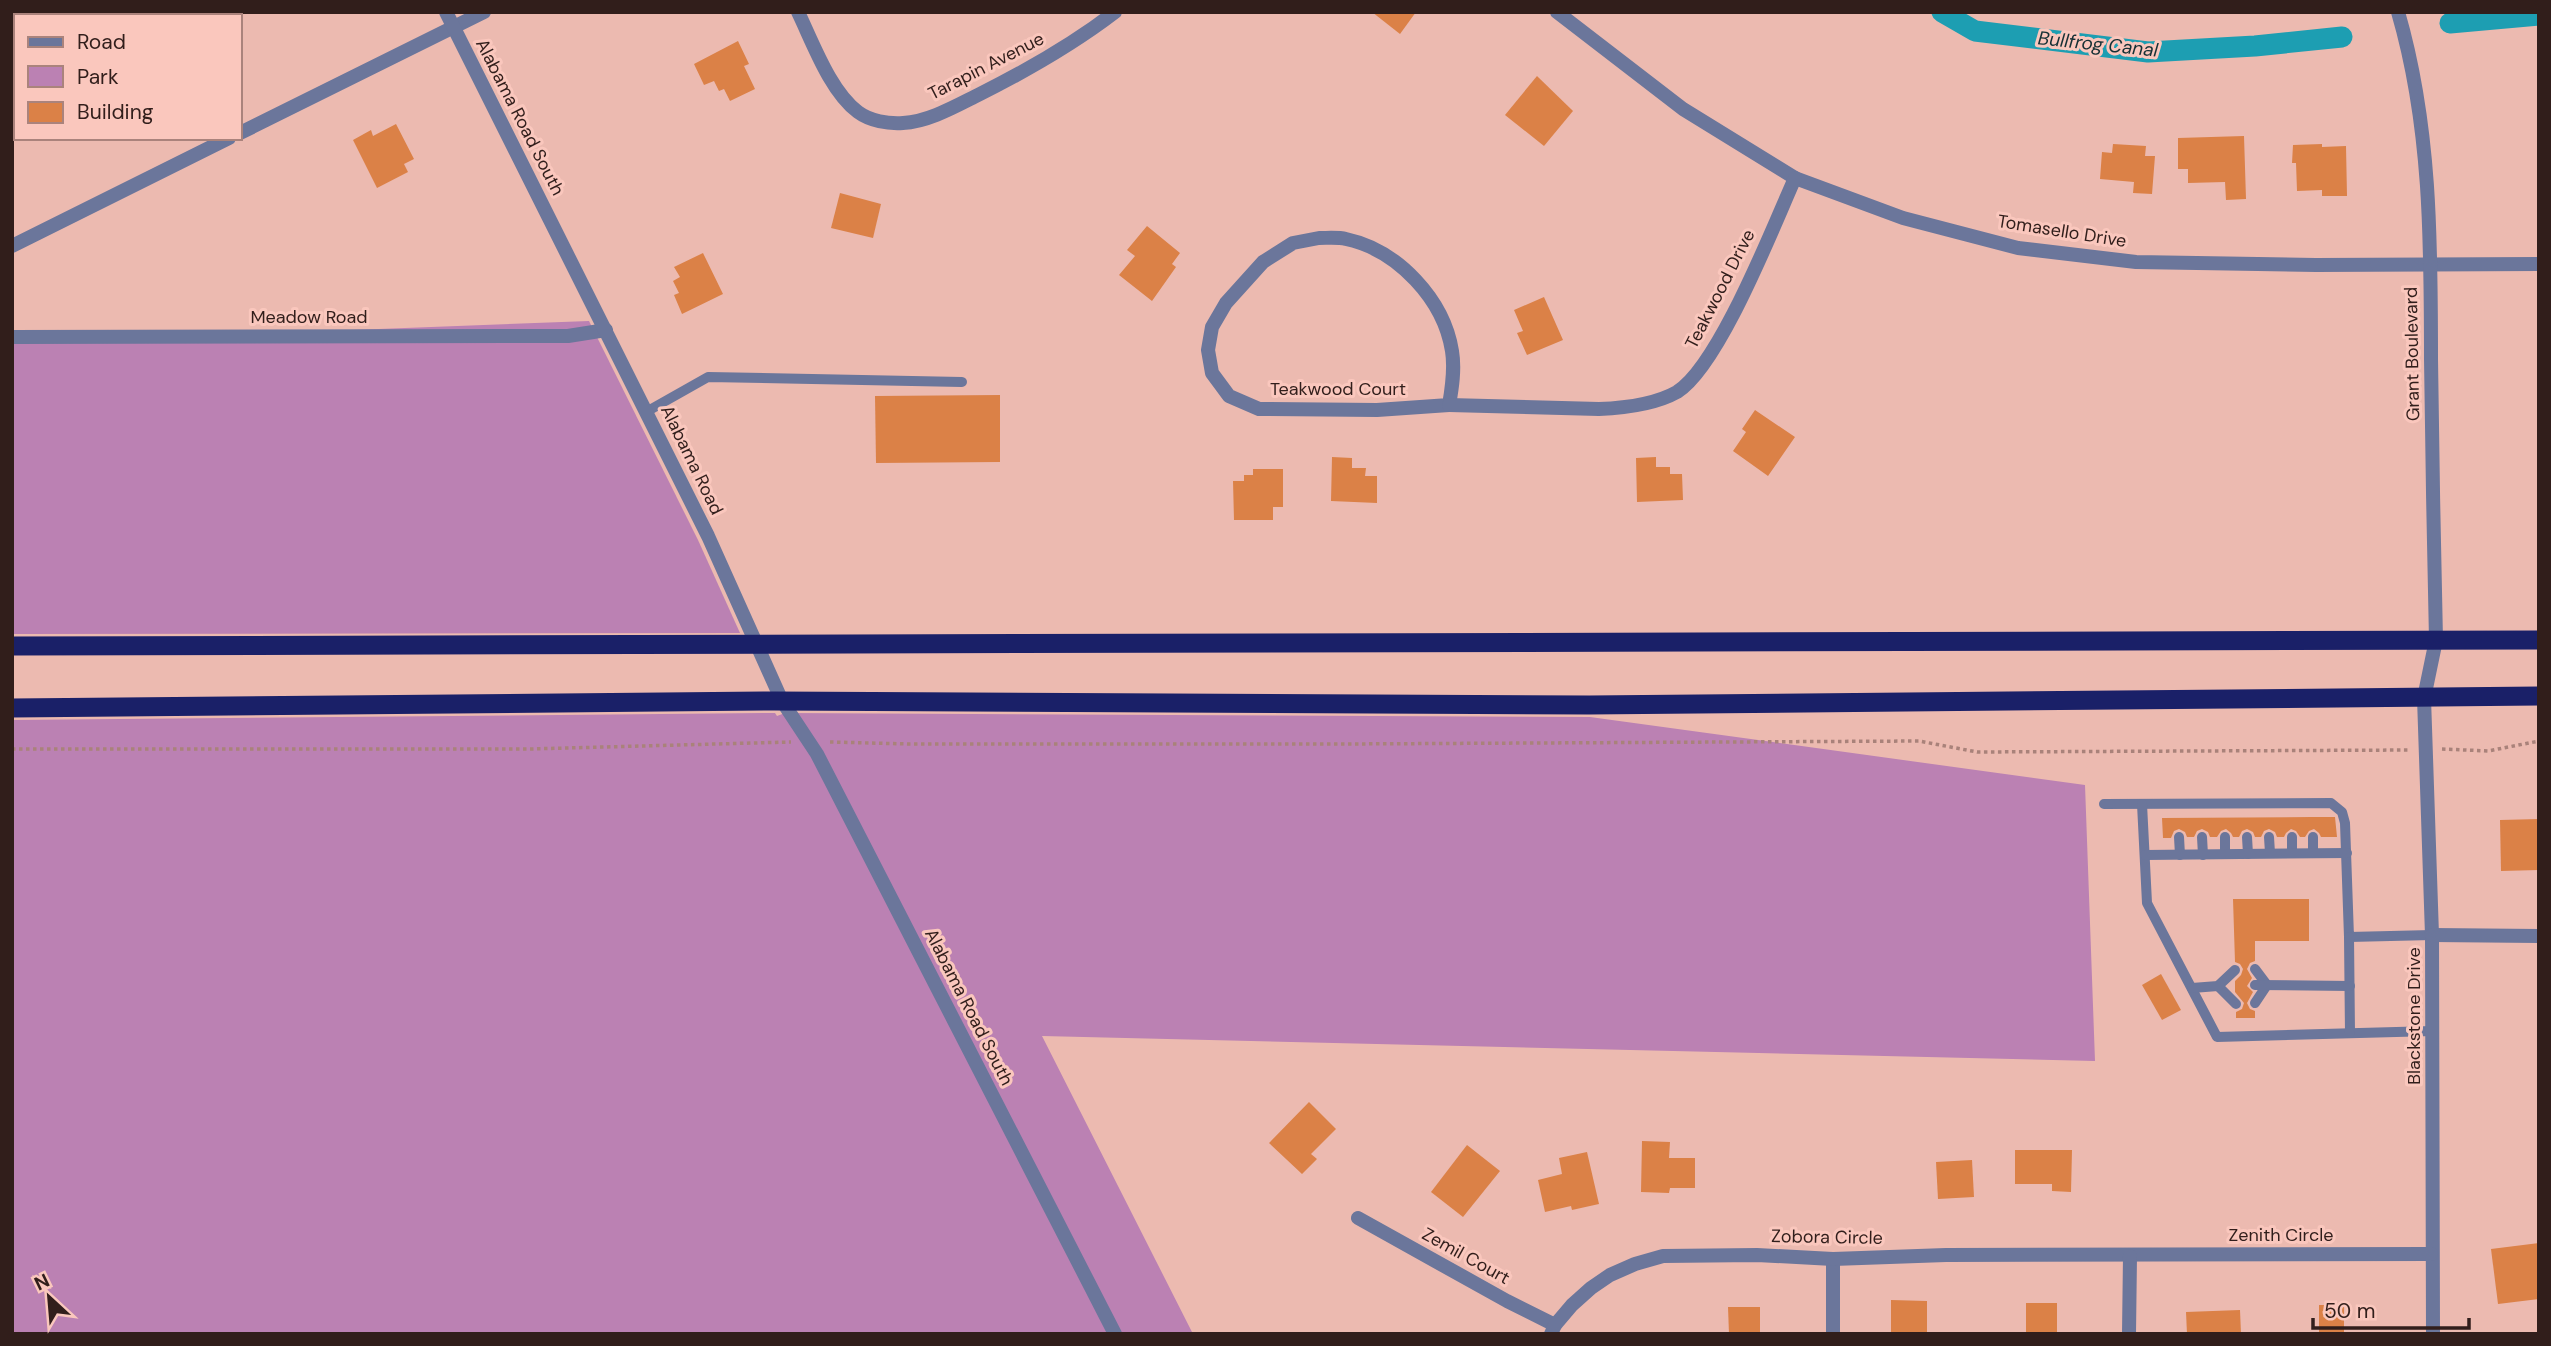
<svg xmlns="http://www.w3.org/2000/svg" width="2551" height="1346" viewBox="0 0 2551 1346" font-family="'DM Sans',sans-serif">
  <rect width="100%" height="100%" fill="#ecbab0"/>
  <!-- green -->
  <g fill="#bb81b3">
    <path d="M589,321L698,540L740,633L12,634V343Z"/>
    <path d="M775,713L777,716L785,713L1590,717L2085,785L2095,1061L1042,1036L1193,1334H12V720Z"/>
  </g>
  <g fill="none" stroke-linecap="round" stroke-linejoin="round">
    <!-- canal -->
    <g stroke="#1d9eb2" stroke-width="21">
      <path d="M1942,12L1975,31L2148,52L2255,46L2342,37"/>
      <path d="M2450,23L2539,15"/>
    </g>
  </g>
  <!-- building -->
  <g fill="#db8147">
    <path d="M1372,12H1416L1400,34Z"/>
    <path d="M738,41L749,64L744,66L755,89L730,101L724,89L719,91L714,81L704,85L694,64Z"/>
    <path d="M1537,76L1573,111L1544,146L1505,115Z"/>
    <path d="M396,124L414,159L404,164L408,172L377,188L353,140L371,130L373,136Z"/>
    <path d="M2244,136L2246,199L2226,200L2225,182L2188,183V169H2178V138Z"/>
    <path d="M2113,144L2146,146L2145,156H2155L2152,194L2133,193L2134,182L2100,179L2102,152L2112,153Z"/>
    <path d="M2322,144V147L2346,146L2347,196H2322V190L2297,191L2296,163H2292L2293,145Z"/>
    <path d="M840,193L881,204L873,238L831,228Z"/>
    <path d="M1147,226L1180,253L1172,264L1176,267L1152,301L1119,275L1135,256L1127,250Z"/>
    <path d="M703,253L723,294L682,314L674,295L679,293L673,281L680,277L674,267Z"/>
    <path d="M1544,297L1563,340L1527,355L1517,333L1523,331L1514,310Z"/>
    <path d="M1000,395V462L876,463L875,396Z"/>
    <path d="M1755,410L1795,437L1768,476L1733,451L1746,432L1742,429Z"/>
    <path d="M1332,457L1352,458V468H1366L1365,476H1377V503L1331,501Z"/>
    <path d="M1656,457V467H1670V474H1682L1683,500L1637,502L1636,458Z"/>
    <path d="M1253,469H1283V507H1273V520H1234L1233,481H1244V475H1253Z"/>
    <path d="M2312,817H2335L2337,837H2321L2319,833L2314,829L2309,831L2305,837H2300L2296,831L2291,829L2286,833L2284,837H2277L2275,832L2269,829L2264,831L2261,837H2255L2253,832L2247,829L2242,831L2239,837H2233L2231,833L2226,829L2221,831L2217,837H2210L2208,832L2202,829L2197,831L2194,837H2187L2185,832L2179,829L2174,831L2171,838H2163L2162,818Z"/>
    <path d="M2539,819V870L2501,871L2500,820Z"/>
    <path d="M2233,899H2309V941H2255V961L2250,963L2247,969L2252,978L2247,986L2253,992L2247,1003L2250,1009L2255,1011V1018H2236V1012L2242,1009L2244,1003L2235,992V981L2241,975L2243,969L2240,964L2235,962Z"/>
    <path d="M2161,974L2181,1010L2162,1020L2142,985Z"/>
    <path d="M1309,1102L1336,1129L1311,1154L1317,1159L1302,1174L1269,1143Z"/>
    <path d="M1642,1141L1670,1142L1669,1158H1695V1188H1670L1669,1193L1641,1192Z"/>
    <path d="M1467,1145L1500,1171L1463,1217L1431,1192Z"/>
    <path d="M2015,1150H2072L2071,1192L2052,1191V1184H2015Z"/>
    <path d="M1587,1152L1599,1204L1572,1210L1571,1206L1545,1212L1538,1180L1562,1174L1559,1158Z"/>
    <path d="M1972,1160L1974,1197L1938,1199L1936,1162Z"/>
    <path d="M2539,1243V1299L2498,1304L2491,1249Z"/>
    <path d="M1891,1300L1927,1301V1334H1891Z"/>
    <rect x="2026" y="1303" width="31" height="31"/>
    <rect x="2319" y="1305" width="25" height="29"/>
    <path d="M1728,1307H1760V1334H1729Z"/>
    <path d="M2240,1310L2241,1334H2187L2186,1312Z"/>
  </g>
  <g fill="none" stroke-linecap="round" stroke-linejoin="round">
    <!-- path -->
    <g stroke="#a9827a" stroke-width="3.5" stroke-dasharray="3.5 3.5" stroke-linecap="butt">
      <path d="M830,742L910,744H1343L1919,741L1977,752L2410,750"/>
      <path d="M12,749H529L791,742"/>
      <path d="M2442,749L2488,751L2539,741"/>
    </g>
    <!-- service -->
    <g stroke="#6b769b" stroke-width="10">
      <path d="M646,412L708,377L962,382"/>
      <path d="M2104,804L2331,803L2342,812L2345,823L2349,937L2432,935"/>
      <path d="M2142,804L2147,903L2217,1037L2433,1031"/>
      <path d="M2179,837L2180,855"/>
      <path d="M2202,837L2203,855"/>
      <path d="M2225,837V854"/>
      <path d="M2247,837L2248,854"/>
      <path d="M2269,837L2270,853"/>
      <path d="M2292,837V853"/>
      <path d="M2313,837V853"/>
      <path d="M2145,855L2347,853"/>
      <path d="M2349,937L2350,1033"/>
      <path d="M2255,969L2267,985L2255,1003"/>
      <path d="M2255,985L2350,986"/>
      <path d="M2218,986L2236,1004"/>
      <path d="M2192,988L2218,986L2235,970"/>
    </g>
    <!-- minor -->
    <g stroke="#6b769b" stroke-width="14">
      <path d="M798,12C813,43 830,91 858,112C870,121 888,124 903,123C928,122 956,106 978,95C1026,71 1072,45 1115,12"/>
      <path d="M1557,12L1683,109L1795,178L1903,218L2018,248L2136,262L2316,265L2539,264"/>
      <path d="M2398,12C2431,125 2431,243 2431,359C2432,453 2434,546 2436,640L2424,698L2432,935L2433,1334"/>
      <path d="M240,133L484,12"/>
      <path d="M1319,238C1328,238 1338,237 1346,239C1398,250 1444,300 1452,351C1455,369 1452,388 1449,405L1377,410L1259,409L1229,396L1212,373L1208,350L1212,327L1226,303L1263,262L1293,243Z"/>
      <path d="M12,246L229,138"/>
      <path d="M12,337L568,336L606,330"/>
      <path d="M1449,405L1599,409C1624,408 1654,405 1677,392C1719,366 1773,227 1795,178"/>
      <path d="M782,701L817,754L1115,1334"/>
      <path d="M2432,935L2539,936"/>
      <path d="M1358,1218L1507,1301L1555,1325"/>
      <path d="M1833,1259V1334"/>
      <path d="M1551,1334L1555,1325L1572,1305L1591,1288L1610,1275L1635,1264L1663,1256L1757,1255L1833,1259L1946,1255L2431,1254"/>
      <path d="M2129,1334L2130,1256"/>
    </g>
    <!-- tertiary -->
    <path stroke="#6b769b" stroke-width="14" d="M446,12L708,536L782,701"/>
    <!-- trunk -->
    <g stroke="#1a2068" stroke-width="19">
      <path d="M12,646L2539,640"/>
      <path d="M12,708L774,701L1589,705L2539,696"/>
    </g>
  </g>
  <g text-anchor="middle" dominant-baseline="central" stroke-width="6" stroke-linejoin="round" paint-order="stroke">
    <!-- street labels -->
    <g font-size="18" fill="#311e1b" stroke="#fac7bd">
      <text transform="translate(986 66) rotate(-27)">Tarapin Avenue</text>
      <text transform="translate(520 117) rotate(63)">Alabama Road South</text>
      <text transform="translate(2062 231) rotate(9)">Tomasello Drive</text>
      <text transform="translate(1720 289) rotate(-63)">Teakwood Drive</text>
      <text x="309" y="317">Meadow Road</text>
      <text transform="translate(2412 354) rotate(-91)">Grant Boulevard</text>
      <text x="1338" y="389">Teakwood Court</text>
      <text transform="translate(692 460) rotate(64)">Alabama Road</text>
      <text transform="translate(969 1007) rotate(63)">Alabama Road South</text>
      <text transform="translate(2414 1016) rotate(-90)">Blackstone Drive</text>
      <text x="2281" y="1235">Zenith Circle</text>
      <text transform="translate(1827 1237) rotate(1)">Zobora Circle</text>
      <text transform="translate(1466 1256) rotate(29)">Zemil Court</text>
    </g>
    <!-- water labels -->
    <g font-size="19" font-style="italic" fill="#173035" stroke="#fac7bd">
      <text transform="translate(2098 44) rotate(6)">Bullfrog Canal</text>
    </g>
  </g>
  <!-- border -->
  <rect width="2551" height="1346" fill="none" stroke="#311e1b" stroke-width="28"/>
  <!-- legend -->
  <rect x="14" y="14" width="228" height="126" fill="#fac7bd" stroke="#aa837c" stroke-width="2"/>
  <rect x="28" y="37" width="35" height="10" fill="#6b769b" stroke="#aa837c" stroke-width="2"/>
  <text x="77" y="49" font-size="21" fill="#311e1b">Road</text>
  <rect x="28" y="66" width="35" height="21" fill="#bb81b3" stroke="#aa837c" stroke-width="2"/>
  <text x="77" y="84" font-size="21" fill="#311e1b">Park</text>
  <rect x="28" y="102" width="35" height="21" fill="#db8147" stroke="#aa837c" stroke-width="2"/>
  <text x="77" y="119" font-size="21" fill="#311e1b">Building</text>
  <!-- north arrow -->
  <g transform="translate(49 1297) rotate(334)" stroke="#fac7bd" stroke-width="5" paint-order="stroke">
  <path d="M0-5L12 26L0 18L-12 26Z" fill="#311e1b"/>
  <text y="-10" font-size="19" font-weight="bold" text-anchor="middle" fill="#311e1b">N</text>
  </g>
  <!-- scale -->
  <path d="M2313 1318v10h156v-10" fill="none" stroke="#311e1b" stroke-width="3.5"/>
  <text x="2324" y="1318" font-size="21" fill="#311e1b" stroke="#fac7bd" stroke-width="5" paint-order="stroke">50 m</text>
</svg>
